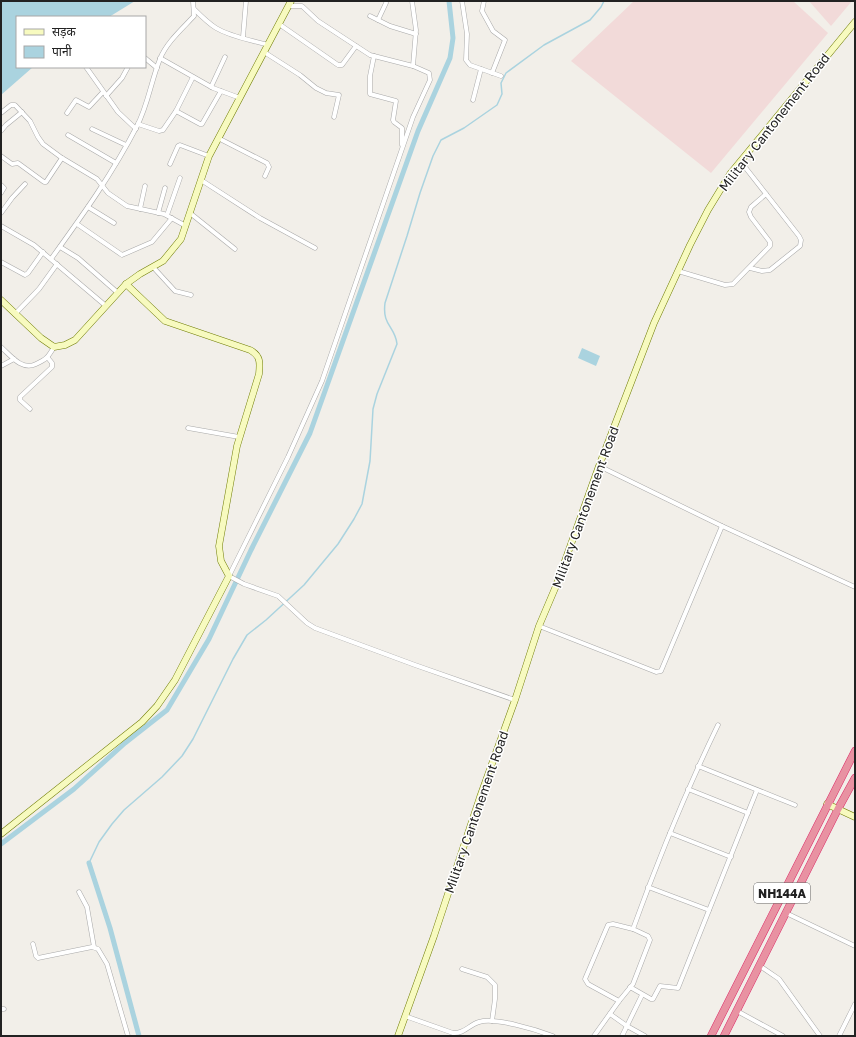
<svg xmlns="http://www.w3.org/2000/svg" width="856" height="1037" viewBox="0 0 856 1037" font-family="'Golos Text','Noto Sans Devanagari',sans-serif">
  <rect width="100%" height="100%" fill="#f2efe9"/>
  <!-- commercial -->
  <g fill="#f2dad9">
    <path d="M634,1H793L828,33L711,173L571,61Z"/>
    <path d="M809,1H852L831,26Z"/>
  </g>
  <!-- water -->
  <g fill="#aad3df">
    <path d="M1,1H135L109,17H17V67H33L1,95Z"/>
    <path d="M582,348L600,356L596,366L578,358Z"/>
  </g>
  <g fill="none" stroke-linecap="round" stroke-linejoin="round">
    <!-- stream -->
    <path stroke="#aad3df" stroke-width="1.5" d="M89,863L99,842L112,824L124,810L162,777L182,756L193,739L233,659L247,635L266,620L304,585L338,544L354,519L362,504L370,461L373,409L377,394L397,344C395,326 382,326 385,303L407,236L420,193L433,156L441,140L464,128L497,105L502,94L501,83L506,73L544,45L590,20L601,7L604,1"/>
    <!-- canal -->
    <g stroke="#aad3df" stroke-width="5">
      <path d="M1,844L74,789L125,743L167,710L209,639L251,550L310,433L418,131L450,58L453,38L449,1"/>
      <path d="M89,863L110,928L139,1036"/>
    </g>
    <!-- street casing -->
    <g stroke="#a9a9a9" stroke-width="5">
      <g id="street">
        <path d="M412,1L416,30L413,66L429,73L430,80L413,117L322,381L288,457L229,576L244,584L278,596L307,623L315,628L415,665L515,700"/>
        <path d="M462,1L467,34L466,60L470,65L501,76"/>
        <path d="M484,1L482,11L493,31L505,40L492,73"/>
        <path d="M289,6H302L318,21L370,55L413,66"/>
        <path d="M194,9C201,16 208,23 216,28C231,37 251,40 268,45"/>
        <path d="M370,16L390,26L416,34"/>
        <path d="M378,20L386,3"/>
        <path d="M279,24L338,65H342L356,46"/>
        <path d="M243,37L246,1"/>
        <path d="M264,52L300,75L316,88L326,93L339,95L334,117"/>
        <path d="M374,56L370,76V94L396,101L393,120L394,122L402,128V145"/>
        <path d="M145,58L157,68"/>
        <path d="M160,58L213,88L240,98"/>
        <path d="M86,67L118,112L136,129"/>
        <path d="M211,87L225,57"/>
        <path d="M106,96L122,78L128,67"/>
        <path d="M473,100L481,69"/>
        <path d="M176,111L200,124H202L221,91"/>
        <path d="M1,113L11,105H15L30,121L38,137L43,144L62,158L97,179L108,193L127,206L164,214L186,226"/>
        <path d="M67,113L76,100L89,107L103,92"/>
        <path d="M138,124L159,131L163,130L176,111L193,77"/>
        <path d="M92,129L126,145"/>
        <path d="M1,131L6,125L22,112"/>
        <path d="M68,135L116,163"/>
        <path d="M218,138L267,163L269,167L265,176"/>
        <path d="M1,156L12,164L18,163L44,182H46L62,158"/>
        <path d="M741,162L799,236L801,240L800,246L770,270L762,271L750,268"/>
        <path d="M170,164L178,146L180,145L209,156"/>
        <path d="M201,180L260,218L315,248"/>
        <path d="M1,185L4,188L1,193"/>
        <path d="M88,207L114,223"/>
        <path d="M140,209L145,186"/>
        <path d="M1,213L12,198L25,184"/>
        <path d="M158,213L165,188"/>
        <path d="M190,213L235,249"/>
        <path d="M167,215L180,178"/>
        <path d="M77,224L122,255L152,242L172,218"/>
        <path d="M1,226L34,245L106,306"/>
        <path d="M60,247L78,258L118,293"/>
        <path d="M51,259C82,216 113,173 137,126C148,105 151,81 160,59C166,43 182,29 194,16L193,1"/>
        <path d="M1,262L25,275L28,273L43,252"/>
        <path d="M153,267L175,291L191,295"/>
        <path d="M678,271L725,285L733,284L770,246V242L751,217L749,212L751,207L766,194"/>
        <path d="M15,314L39,289L57,264"/>
        <path d="M1,347C11,356 22,371 36,364C47,359 48,357 54,347"/>
        <path d="M1,366L14,359"/>
        <path d="M30,409L20,400V397L52,367V363L48,358"/>
        <path d="M188,428L239,437"/>
        <path d="M599,466L722,526L855,587"/>
        <path d="M539,626L651,670L656,672L661,671L722,526"/>
        <path d="M698,766L795,805"/>
        <path d="M688,789L748,813"/>
        <path d="M670,833L731,857"/>
        <path d="M648,887L709,910"/>
        <path d="M79,892L87,907L94,947"/>
        <path d="M786,913L855,946"/>
        <path d="M33,944L36,956L38,958L92,947L98,949L107,964L128,1036"/>
        <path d="M760,966L779,979L820,1036"/>
        <path d="M462,969L487,977L495,985V999L492,1021"/>
        <path d="M630,987L651,999H653L660,986L678,988L757,790"/>
        <path d="M619,1001L588,984L585,979L608,925L613,924L633,929"/>
        <path d="M1,1009H4"/>
        <path d="M737,1011L783,1036"/>
        <path d="M610,1014L627,1026L645,1036"/>
        <path d="M405,1016L453,1033C464,1034 469,1025 479,1022C495,1017 537,1030 553,1036"/>
        <path d="M594,1036L619,1001L633,984L650,940L648,936L633,929C658,860 686,791 718,725"/>
        <path d="M622,1036L642,995"/>
        <path d="M839,1036L855,1004"/>
      </g>
    </g>
    <!-- secondary casing -->
    <g stroke="#707d05" stroke-width="7">
      <g id="secondary">
        <path d="M1,300L41,338L54,347L65,345L75,340L126,284L140,274L163,261L181,239L209,156L291,1"/>
        <path d="M827,804L855,817"/>
        <path d="M1,834L142,722L157,706L175,680L229,576L221,561L219,546L237,446L259,374C260,363 261,356 250,350L165,321L126,284"/>
        <path d="M398,1036L434,936L480,797L515,700L539,626L556,586L599,466L654,323L690,245L708,210L730,174L855,22"/>
      </g>
    </g>
    <!-- highway casing -->
    <g stroke="#dc2a67" stroke-width="8">
      <g id="highway">
        <path d="M711,1036L855,751"/>
        <path d="M724,1036L838,809L855,778"/>
      </g>
    </g>
    <!-- street -->
    <use href="#street" stroke="#fff" stroke-width="4"/>
    <!-- secondary -->
    <use href="#secondary" stroke="#f7fabf" stroke-width="6"/>
    <!-- highway -->
    <use href="#highway" stroke="#e892a2" stroke-width="7"/>
  </g>
  <g text-anchor="middle" dominant-baseline="central" stroke-width="3" stroke-linejoin="round" paint-order="stroke">
    <!-- shield labels -->
    <rect fill="#fff" stroke="#646464" stroke-width="1" x="754" y="883" width="56" height="20" rx="3"/>
    <g font-size="12" font-weight="bold" fill="#222">
      <text x="782" y="893">NH144A</text>
    </g>
    <!-- street labels -->
    <g font-size="13" fill="#222" stroke="#fff">
      <text transform="translate(774 122) rotate(-52)">Military Cantonement Road</text>
      <text transform="translate(585 507) rotate(-70)">Military Cantonement Road</text>
      <text transform="translate(476 812) rotate(-71)">Military Cantonement Road</text>
    </g>
  </g>
  <!-- border -->
  <rect width="856" height="1037" fill="none" stroke="#222222" stroke-width="4"/>
  <!-- legend -->
  <rect x="16" y="16" width="130" height="52" fill="#ffffff" stroke="#a7a7a7"/>
  <rect x="24" y="29" width="20" height="6" fill="#f7fabf" stroke="#a7a7a7"/>
  <text x="52" y="36" font-size="12" fill="#222222">सड़क</text>
  <rect x="24" y="46" width="20" height="12" fill="#aad3df" stroke="#a7a7a7"/>
  <text x="52" y="56" font-size="12" fill="#222222">पानी</text>
</svg>
